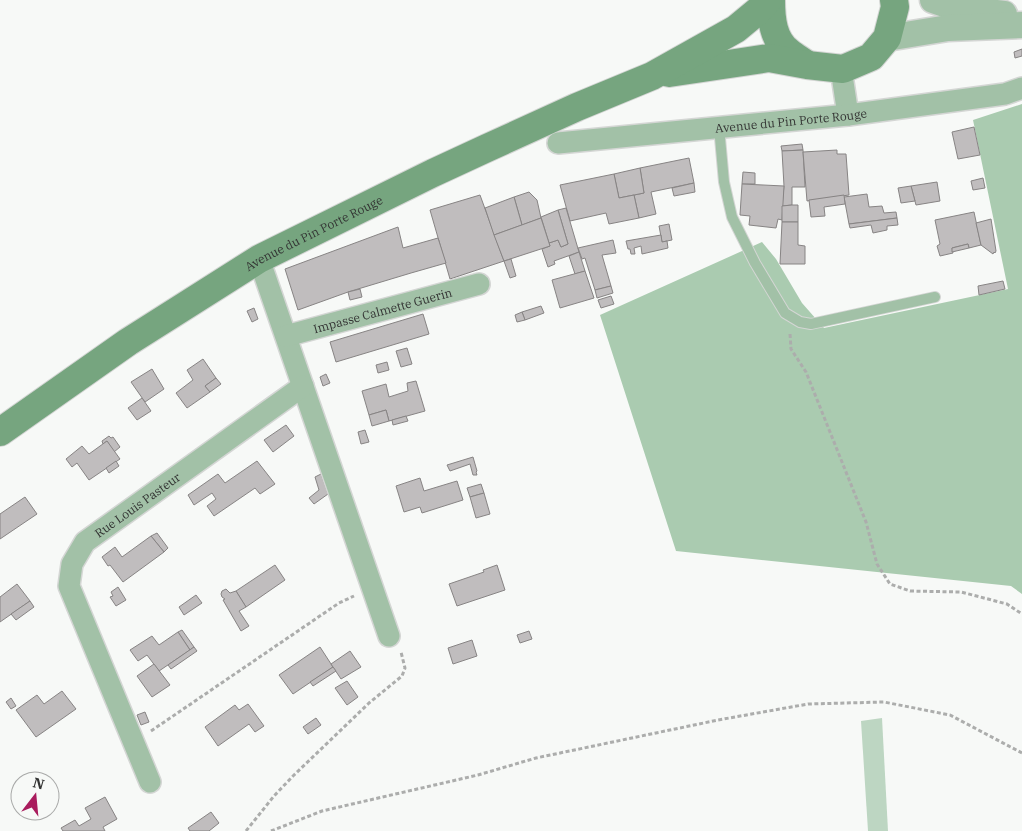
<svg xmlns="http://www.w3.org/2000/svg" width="1022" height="831" viewBox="0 0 1022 831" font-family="'IBM Plex Serif',serif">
  <rect width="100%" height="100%" fill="#f7f9f7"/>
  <!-- green -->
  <path fill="#bdd6c2" d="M882,718L888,831H868L861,721Z"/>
  <!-- forest -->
  <path fill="#aacbb0" d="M1022,104V594L1011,586L676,551L600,315L762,242L776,259L802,303L824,328L1008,289L973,120Z"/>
  <!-- building -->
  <g fill="#c0bdbe" stroke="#878484">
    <path d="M1022,49V56L1015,58L1014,52Z"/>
    <path d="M974,127L980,155L958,159L952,132Z"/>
    <path d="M802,144L803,150L782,151L781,146Z"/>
    <path d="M803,150L805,187H792V205L782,206L784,186L782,151Z"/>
    <path d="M837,150V154H846L849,195L807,201L803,152Z"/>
    <path d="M689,158L694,183L651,192L656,214L639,218L634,195L644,193L640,168Z"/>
    <path d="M640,168L644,193L619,198L614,174Z"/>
    <path d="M743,172L755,173V184H742Z"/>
    <path d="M614,174L619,198L634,195L639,218L609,224L606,213L570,221L560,185Z"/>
    <path d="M983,178L985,188L973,190L971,181Z"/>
    <path d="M937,182L940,201L916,205L911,186Z"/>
    <path d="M694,183L695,192L674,196L672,188Z"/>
    <path d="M742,184L784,186L782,220L778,219L776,228L749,225L750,216L740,215Z"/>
    <path d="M911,186L915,201L901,203L898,188Z"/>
    <path d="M529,192L537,200L541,218L522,225L514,197Z"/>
    <path d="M867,194L869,207L882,206L884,213L896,212L897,218L849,224L844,197Z"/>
    <path d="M480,195L504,261L450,279L430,210Z"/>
    <path d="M844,195L845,204L824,207L825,216L811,217L809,200Z"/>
    <path d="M514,197L522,225L494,235L485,208Z"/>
    <path d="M792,205H798V222H782V206Z"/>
    <path d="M566,208L579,252L554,261L555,264L548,267L542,249L550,246L549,243L558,240L561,247L568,244L558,210Z"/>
    <path d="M558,210L568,244L561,247L558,240L549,243L541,217Z"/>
    <path d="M974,212L981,245L969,248L968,244L952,248L953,253L940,256L937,246L940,244L935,220Z"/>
    <path d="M541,218L550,246L504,261L494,235Z"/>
    <path d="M897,218L898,225L887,226V230L873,233L871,225L850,228L849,224Z"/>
    <path d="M991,219L996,251L995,253L994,252L993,254L981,245L976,223Z"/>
    <path d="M782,222H798V245L805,246V264H780Z"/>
    <path d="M669,224L672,240L662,242L659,226Z"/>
    <path d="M398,227L403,248L438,238L446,263L411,273L348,292L298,310L285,269Z"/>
    <path d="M661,235L662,242L667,241L668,248L642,254L641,246L634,248L635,254H631L630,249H628L626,241Z"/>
    <path d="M613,240L616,253L602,255L611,286L595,290L585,258L582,259L578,248Z"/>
    <path d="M968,244L969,248L952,252V248Z"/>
    <path d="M579,252L585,271L575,274L569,256Z"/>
    <path d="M511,259L516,276L510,278L504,261Z"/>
    <path d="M585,271L594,298L560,308L552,280Z"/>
    <path d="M1003,281L1005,289L979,295L978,286Z"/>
    <path d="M611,286L613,293L597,298L595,290Z"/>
    <path d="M360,289L362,297L350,300L348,292Z"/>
    <path d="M611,296L614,304L601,308L598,300Z"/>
    <path d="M541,306L544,313L525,320L522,312Z"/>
    <path d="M254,308L258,319L252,322L247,311Z"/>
    <path d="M522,312L525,320L517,322L515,315Z"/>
    <path d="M423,314L429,334L336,362L330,342Z"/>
    <path d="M407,348L412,364L401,367L396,351Z"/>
    <path d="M203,359L216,378L205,386L210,392L187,408L176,393L193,380L187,370Z"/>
    <path d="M387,362L389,370L378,373L376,365Z"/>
    <path d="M152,369L164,389L145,402L131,382Z"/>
    <path d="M326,374L330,383L323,386L320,377Z"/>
    <path d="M216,378L221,384L210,392L205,386Z"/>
    <path d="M416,381L425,411L389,421L386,410L369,415L362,391L386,384L389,397L408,391L407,383Z"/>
    <path d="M142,398L151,411L137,420L128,408Z"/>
    <path d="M386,410L389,421L372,426L369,415Z"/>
    <path d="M406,416L408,421L393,425L392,420Z"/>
    <path d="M286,425L294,436L273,452L264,440Z"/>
    <path d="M365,430L369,442L361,444L358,432Z"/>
    <path d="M109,436L111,438L113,437L120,447L114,452L107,441L103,444L102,441Z"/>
    <path d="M107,441L120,459L89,480L77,463L72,467L66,459L82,446L89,454Z"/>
    <path d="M473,457L477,471L476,472L477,475H473L470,464L450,471L447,465Z"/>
    <path d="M116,461L119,466L109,473L106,468Z"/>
    <path d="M257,461L275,484L260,494L255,488L214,516L207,506L216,499L212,493L194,505L188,495L218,474L225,483Z"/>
    <path d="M321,474L328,494L314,504L309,498L319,490L315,477Z"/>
    <path d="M420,478L424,491L457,481L463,500L422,513L420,507L404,512L396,486Z"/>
    <path d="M481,484L484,493L470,497L467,488Z"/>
    <path d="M484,493L490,514L476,518L470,497Z"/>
    <path d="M25,497L37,514L0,539V514Z"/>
    <path d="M157,533L168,548L164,552L151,536Z"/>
    <path d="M151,536L164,552L123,582L110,565L108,566L102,557L115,547L122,557Z"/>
    <path d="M275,565L285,580L246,607L236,591Z"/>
    <path d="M497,565L505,590L457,606L449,584L484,572L483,570Z"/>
    <path d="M17,584L30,601L0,622V597Z"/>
    <path d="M118,587L126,600L116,606L110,597L113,596L111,592Z"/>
    <path d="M226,589L230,593L236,591L246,607L239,611L249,626L241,631L223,600L225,599L222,597L221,594L222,591Z"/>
    <path d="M196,595L202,603L184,615L179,607Z"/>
    <path d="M30,601L34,607L16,620L11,614Z"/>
    <path d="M182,630L194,647L190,650L178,632Z"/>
    <path d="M529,631L532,639L520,643L517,635Z"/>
    <path d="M178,632L190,650L159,671L147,655L138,661L130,650L152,636L159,645Z"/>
    <path d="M472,640L477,656L453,664L448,648Z"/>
    <path d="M194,647L197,651L171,669L168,665Z"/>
    <path d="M320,647L333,667L293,694L279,675Z"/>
    <path d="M350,651L361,667L341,679L331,664Z"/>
    <path d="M154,664L170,685L152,697L137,676Z"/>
    <path d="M333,667L336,671L313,686L310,682Z"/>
    <path d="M347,681L358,697L347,705L335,688Z"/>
    <path d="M62,691L76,709L36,737L16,710L37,695L44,704Z"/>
    <path d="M11,698L16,706L11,709L6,702Z"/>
    <path d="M248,704L264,726L255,732L249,724L218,746L205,727L235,705L239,710Z"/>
    <path d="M145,712L149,722L141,725L137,715Z"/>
    <path d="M316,718L321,725L308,734L303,727Z"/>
    <path d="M105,797L117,819L103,827L105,831H63L61,828L75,820L79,826L91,819L85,808Z"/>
    <path d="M211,812L219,823L209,831H190L188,828Z"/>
  </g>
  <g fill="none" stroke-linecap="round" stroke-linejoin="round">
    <!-- service casing -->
    <g stroke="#d4d6d4" stroke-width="12">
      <path id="service" d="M719,127L724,182L732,217L755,263L785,313L800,322L811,324L935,297"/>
    </g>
    <!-- minor casing -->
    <g stroke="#d4d6d4" stroke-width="24">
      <g id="minor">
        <path d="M841,69L848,115"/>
        <path id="s1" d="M558,143L848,115L1005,94L1022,88"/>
        <path d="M259,259L389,636"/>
        <path id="s2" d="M286,336L479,284"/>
        <path id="s3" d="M150,782L69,586L72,564L85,542L303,386"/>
      </g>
    </g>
    <!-- tertiary casing -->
    <g stroke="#d4d6d4" stroke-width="29">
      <g id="tertiary">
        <path d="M933,0L953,7L1004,14"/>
        <path d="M887,38L948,28L1022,25"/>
      </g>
    </g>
    <!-- secondary casing -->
    <g stroke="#d4d6d4" stroke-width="30">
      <g id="secondary">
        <path d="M771,0C771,19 773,40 789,52C795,57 801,60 806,64"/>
        <path d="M669,73L769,58L807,65L843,69L871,57L887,38L895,7L894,0"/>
        <path id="s4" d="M0,432L128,342L259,259L433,173L487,148L577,107L652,76L736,29L759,10L768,0"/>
      </g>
    </g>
    <!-- path -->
    <g stroke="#acadac" stroke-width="3" stroke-dasharray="4 2.5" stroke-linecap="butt">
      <path d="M790,334L791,349L806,372L866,522L877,564L890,584L910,591L961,592L1007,604L1022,614"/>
      <path d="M151,731L339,603L354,596"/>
      <path d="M246,831L274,796L293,776L369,703L402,676L405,668L401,652"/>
      <path d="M271,831L322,811L478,775L536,758L718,720L808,704L884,702L950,715L1022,753"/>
    </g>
    <!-- service -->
    <use href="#service" stroke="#a2c1a7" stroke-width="10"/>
    <!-- minor -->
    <use href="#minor" stroke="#a2c1a7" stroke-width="21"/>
    <!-- tertiary -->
    <use href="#tertiary" stroke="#a2c1a7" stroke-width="26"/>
    <!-- secondary -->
    <use href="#secondary" stroke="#76a57f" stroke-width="28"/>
  </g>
  <g text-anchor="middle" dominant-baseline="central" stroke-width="5" stroke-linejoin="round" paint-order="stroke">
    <!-- street labels -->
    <g font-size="12" fill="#333433" stroke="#f7f9f7">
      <text stroke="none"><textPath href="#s1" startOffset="234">Avenue du Pin Porte Rouge</textPath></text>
      <text stroke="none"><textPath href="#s4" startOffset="372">Avenue du Pin Porte Rouge</textPath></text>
      <text stroke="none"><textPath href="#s2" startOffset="100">Impasse Calmette Guerin</textPath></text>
      <text stroke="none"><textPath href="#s3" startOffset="324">Rue Louis Pasteur</textPath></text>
    </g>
  </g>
  <!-- north arrow -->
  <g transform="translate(35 796) rotate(16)"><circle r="24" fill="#f7f9f7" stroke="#a9aaa9"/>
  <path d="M0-4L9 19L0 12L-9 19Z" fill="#a91c5d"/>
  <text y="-8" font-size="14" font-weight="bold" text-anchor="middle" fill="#333433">N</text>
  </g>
</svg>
